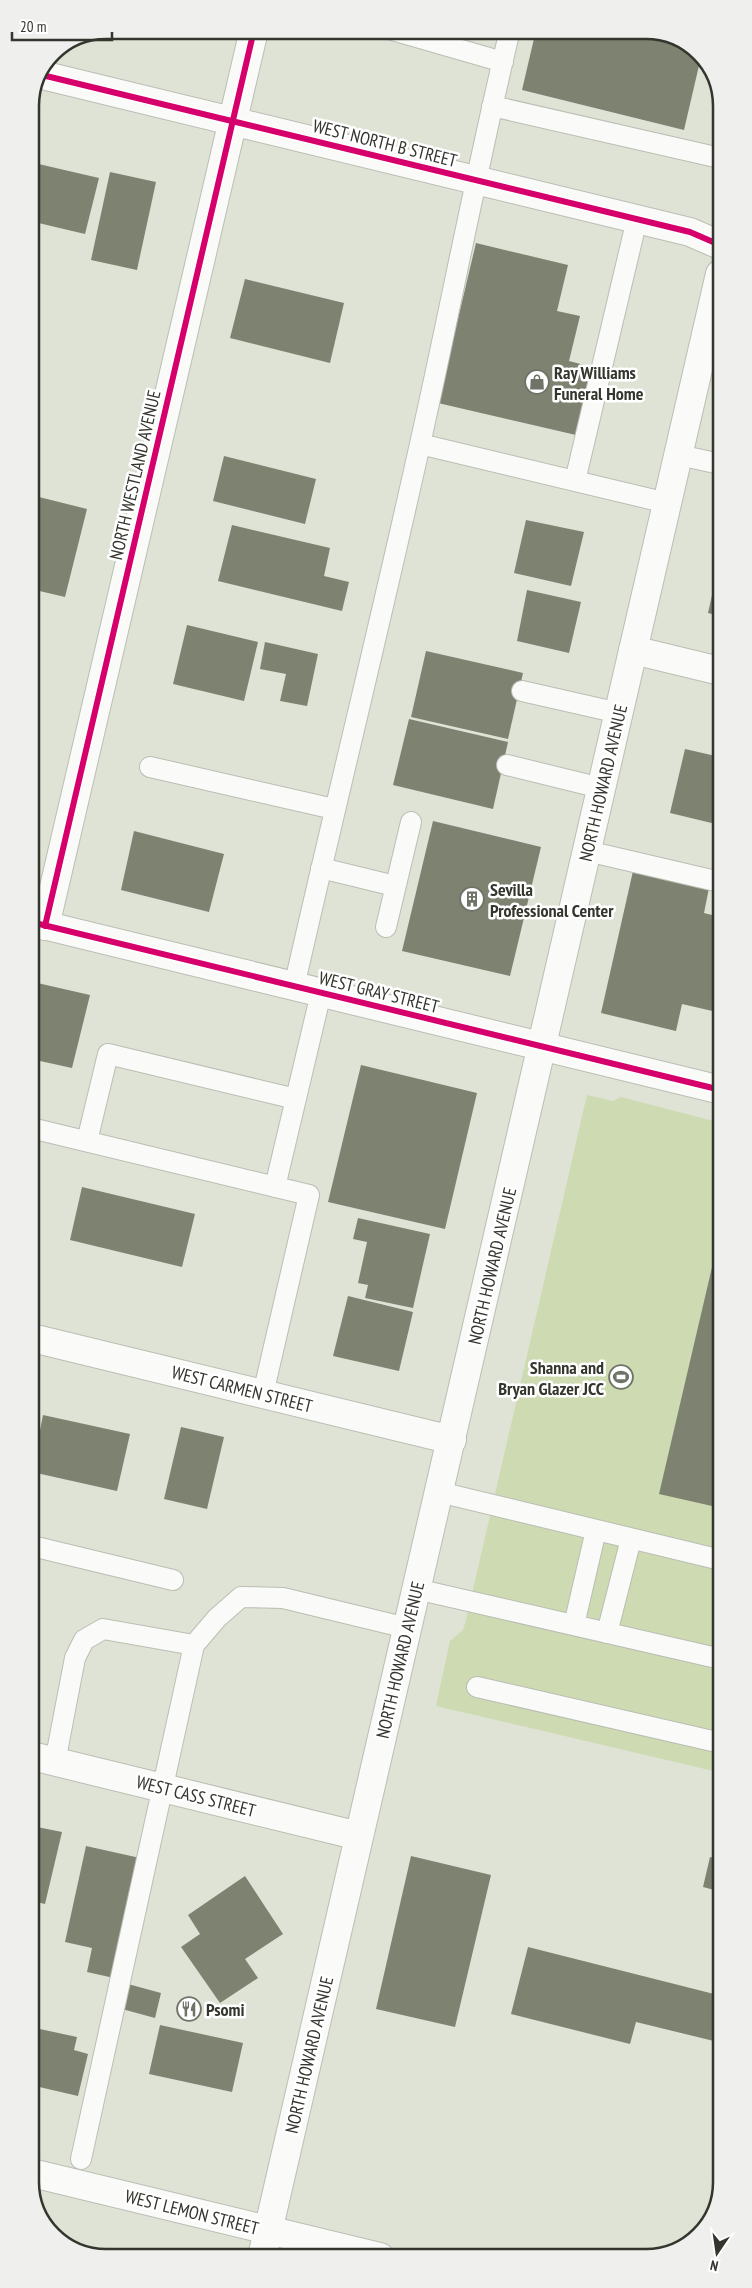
<svg xmlns="http://www.w3.org/2000/svg" width="752" height="2288" font-family="'PT Sans Narrow',sans-serif">
  <style>
    .grass { fill: #cddab2 }
    .building { fill: #7d8271 }
    .lines { fill: none; stroke-linecap: round; stroke-linejoin: round }
    .service-casing { stroke: #babeb3; stroke-width: 22 }
    .minor-casing { stroke: #babeb3; stroke-width: 30 }
    .tertiary-casing { stroke: #babeb3; stroke-width: 30 }
    .secondary-casing { stroke: #babeb3; stroke-width: 30 }
    .service { stroke: #fafbf9; stroke-width: 20 }
    .minor { stroke: #fafbf9; stroke-width: 28 }
    .tertiary { stroke: #fafbf9; stroke-width: 28 }
    .secondary { stroke: #fafbf9; stroke-width: 28 }
    .cycleway-casing { stroke: #fff; stroke-width: 9 }
    .cycleway { stroke: #d6006c; stroke-width: 6 }
    .labels { text-anchor: middle; dominant-baseline: central; stroke-width: 5; stroke-linejoin: round; paint-order: stroke }
    .street-label { font-size: 18px; fill: #33362d; stroke: #fff }
    .poi-label { font-size: 18px; font-weight: bold; fill: #33362d; stroke: #fff; text-anchor: start }
    .rim { fill: none; stroke: #33362d; stroke-width: 2.5 }
  </style>
  <rect width="100%" height="100%" fill="#dfe3d6"/>
  <path class="grass" d="M587 1095 613 1101 621 1097 721 1123 722 1773 436 1706 450 1641 463 1630 466 1620Z"/>
  <path class="building" d="M536 30H651L696 49 701 57 684 130 522 90Z
    M30 162 99 178 85 234 30 221Z
    M110 172 156 182 137 270 91 260Z
    M476 243 568 265 557 311 580 316 569 361 592 367 576 435 438 403Z
    M245 279 344 303 330 363 230 338Z
    M224 456 316 479 305 524 213 501Z
    M31 495 87 509 65 597 31 589Z
    M526 520 584 532 571 586 514 573Z
    M232 525 330 548 324 576 349 582 342 611 218 581Z
    M719 564H720V616L708 613Z
    M527 590 581 602 569 653 517 641Z
    M187 625 258 642 244 701 173 684Z
    M265 642 318 654 307 706 280 701 286 674 260 669Z
    M426 651 523 673 508 739 411 717Z
    M409 719 508 742 493 809 393 785Z
    M685 749 720 757V825L670 813Z
    M433 821 541 847 510 976 402 951Z
    M134 831 224 854 209 912 121 890Z
    M633 871 709 888 704 913 720 917 721 1013 682 1004 676 1031 601 1013Z
    M33 982 90 995 72 1068 31 1059Z
    M361 1065 477 1093 445 1229 328 1202Z
    M82 1187 195 1214 182 1267 70 1240Z
    M358 1218 430 1234 413 1308 365 1298 368 1285 358 1283 367 1242 353 1239Z
    M720 1233H721V1508L659 1494Z
    M348 1296 413 1312 399 1371 333 1356Z
    M43 1415 130 1434 117 1491 32 1472Z
    M181 1427 224 1437 207 1509 164 1499Z
    M32 1826 62 1832 45 1904 32 1901Z
    M86 1846 140 1858 114 1978 87 1972 92 1948 65 1942Z
    M411 1856 491 1875 455 2027 376 2009Z
    M710 1857 722 1860V1892L703 1887Z
    M245 1876 283 1934 245 1959 258 1978 220 2003 181 1947 200 1934 188 1915Z
    M528 1947 722 1996V2043L636 2022 630 2044 511 2014Z
    M128 1984 161 1993 155 2018 122 2009Z
    M160 2025 243 2043 232 2092 149 2074Z
    M35 2028 77 2037 74 2050 88 2054 78 2096 35 2086 32 2094V2039Z
    M112 2252 136 2257V2258H110Z"/>
  <g class="lines">
    <g class="service-casing">
      <path id="service" d="M392 30 503 62
        M492 106 720 158
        M420 444 667 503
        M679 455 720 464
        M575 481 637 219
        M522 691 619 713
        M507 765 601 788
        M150 767 334 809
        M587 851 720 882
        M321 868 395 886
        M386 927 411 822
        M294 987C335 806 380 625 420 444 451 306 477 167 510 30
        M31 1128 309 1195 263 1394
        M87 1141 108 1054 296 1099
        M275 1187 321 993
        M439 1492 721 1560
        M32 1546 173 1580
        M416 1589 721 1659
        M574 1625 596 1530
        M607 1633 631 1539
        M477 1687 721 1743
        M55 1762 75 1658 84 1640 103 1629 194 1645
        M81 2159 194 1645 217 1618 241 1597 283 1598 407 1628"/>
    </g>
    <g class="minor-casing">
      <path id="minor" d="M42 75 690 232 720 245
        M633 650 720 671
        M31 922 721 1090
        M45 926 254 30
        M32 1338 452 1440
        M32 2173 380 2257"/>
    </g>
    <g class="tertiary-casing">
      <path id="tertiary" d="M32 1756 359 1836"/>
    </g>
    <g class="secondary-casing">
      <path id="secondary" d="M262 2257 720 274"/>
    </g>
    <use href="#service" class="service"/>
    <use href="#minor" class="minor"/>
    <use href="#tertiary" class="tertiary"/>
    <use href="#secondary" class="secondary"/>
    <g class="cycleway-casing">
      <path id="cycleway" d="M42 75 690 232 720 245
        M31 922 721 1090
        M45 926 254 30"/>
    </g>
    <use href="#cycleway" class="cycleway"/>
  </g>
  <defs>
    <g id="shop-ring" transform="scale(1.25)"><circle r="9.5" fill="#fff" stroke="#6f7368" stroke-width="1.5"/><path d="M-5-2.5h2.3a2.7 3.5 0 0 1 5.4 0H5L5.5 6h-11ZM-1.5-2.5h3a1.5 2.3 0 0 0-3 0Z" fill="#6f7368"/></g>
    <g id="building-ring" transform="scale(1.25)"><circle r="9.5" fill="#fff" stroke="#6f7368" stroke-width="1.5"/><path d="M-4-6H4V6H1V3H-1V6H-4ZM-2.5-4.3h1.7v1.8h-1.7ZM.8-4.3h1.7v1.8H.8ZM-2.5-1h1.7V.8h-1.7ZM.8-1h1.7V.8H.8Z" fill="#6f7368"/></g>
    <g id="stadium-ring" transform="scale(1.25)"><circle r="9.5" fill="#fff" stroke="#6f7368" stroke-width="1.5"/><path d="M0-5a6.5 5 0 1 0 0 10a6.5 5 0 1 0 0-10ZM-3.5-1.8h7v3.6h-7Z" fill="#6f7368"/></g>
    <g id="restaurant-ring" transform="scale(1.25)"><circle r="9.5" fill="#fff" stroke="#6f7368" stroke-width="1.5"/><path d="M-5-6h1v4h1v-4h1v4h1v-4h1v5L-1.5 .5V6h-2V.5L-5-1ZM5-6V6H3V1.5H1.5Q1.5-4 5-6Z" fill="#6f7368"/></g>
  </defs>
  <g fill-rule="evenodd">
    <use href="#shop-ring" x="537" y="382"/>
    <use href="#building-ring" x="472" y="899"/>
    <use href="#stadium-ring" x="621" y="1377"/>
    <use href="#restaurant-ring" x="189" y="2009"/>
  </g>
  <g class="labels">
    <g class="street-label">
      <text transform="translate(385 143) rotate(14)">WEST NORTH B STREET</text>
      <text transform="translate(135 475) rotate(-77)">NORTH WESTLAND AVENUE</text>
      <text transform="translate(603 783) rotate(-77)">NORTH HOWARD AVENUE</text>
      <text transform="translate(379 992) rotate(14)">WEST GRAY STREET</text>
      <text transform="translate(492 1266) rotate(-77)">NORTH HOWARD AVENUE</text>
      <text transform="translate(242 1389) rotate(14)">WEST CARMEN STREET</text>
      <text transform="translate(400 1660) rotate(-77)">NORTH HOWARD AVENUE</text>
      <text transform="translate(196 1796) rotate(14)">WEST CASS STREET</text>
      <text transform="translate(309 2055) rotate(-77)">NORTH HOWARD AVENUE</text>
      <text transform="translate(192 2212) rotate(14)">WEST LEMON STREET</text>
    </g>
    <g class="poi-label">
      <text x="554" y="372">Ray Williams<tspan x="554" dy="21">Funeral Home</tspan></text>
      <text x="490" y="889">Sevilla<tspan x="490" dy="21">Professional Center</tspan></text>
      <text x="604" y="1367" text-anchor="end">Shanna and<tspan x="604" dy="21">Bryan Glazer JCC</tspan></text>
      <text x="206" y="2009">Psomi</text>
    </g>
  </g>
  <path d="M0 0H752V2288H0ZM106 39H646A67 67 0 0 1 713 106V2182A67 67 0 0 1 646 2249H106A67 67 0 0 1 39 2182V106A67 67 0 0 1 106 39Z" fill="#efefee" fill-rule="evenodd"/>
  <path class="rim" d="M106 39H646A67 67 0 0 1 713 106V2182A67 67 0 0 1 646 2249H106A67 67 0 0 1 39 2182V106A67 67 0 0 1 106 39Z"/>
  <g transform="translate(717 2253) rotate(193)" stroke="#ffffff" stroke-width="4" paint-order="stroke">
  <path d="M0-4L9 19L0 12L-9 19Z" fill="#33362d"/>
  <text y="-8" font-size="14" font-weight="bold" text-anchor="middle" fill="#33362d">N</text>
  </g>
  <path d="M12 32v8h100v-8" fill="none" stroke="#33362d" stroke-width="2.5"/>
  <text x="20" y="32" font-size="15" fill="#33362d" stroke="#ffffff" stroke-width="4" paint-order="stroke">20 m</text>
</svg>
